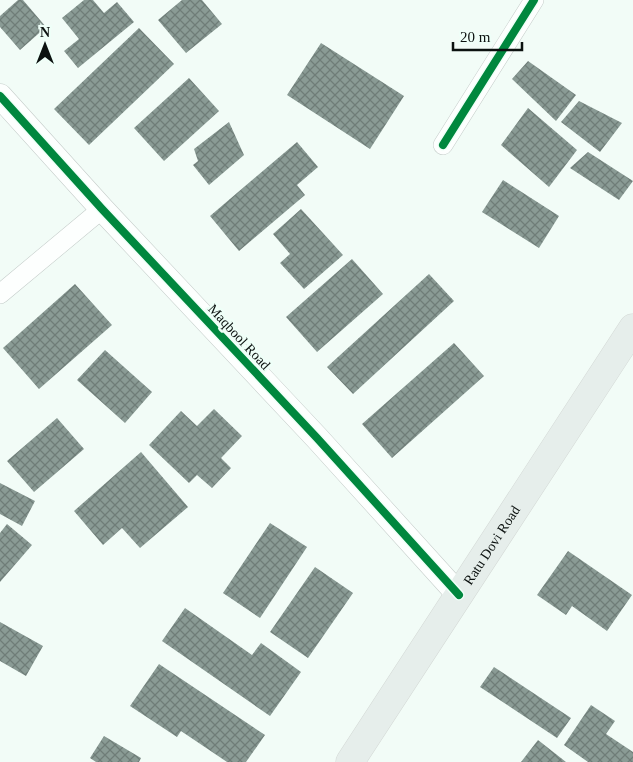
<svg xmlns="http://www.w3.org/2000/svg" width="633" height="762" font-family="'Times New Roman',serif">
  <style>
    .building { fill: url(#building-cross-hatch) }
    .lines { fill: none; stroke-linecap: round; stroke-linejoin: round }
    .minor-casing { stroke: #c4ccc9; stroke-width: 20 }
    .tertiary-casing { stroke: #c4ccc9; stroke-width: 25 }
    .primary-casing { stroke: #d3d8d5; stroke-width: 29 }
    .minor { stroke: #fdfffe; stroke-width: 19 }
    .tertiary { stroke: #fdfffe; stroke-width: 24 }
    .primary { stroke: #e6eeeb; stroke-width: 28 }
    .cycleway-casing { stroke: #effff8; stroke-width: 11 }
    .cycleway { stroke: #00873e; stroke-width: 8 }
    .labels { text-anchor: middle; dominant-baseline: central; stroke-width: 5; stroke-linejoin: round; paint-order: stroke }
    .street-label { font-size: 14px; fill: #0c1210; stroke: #effff8 }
  </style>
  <defs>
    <pattern id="building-cross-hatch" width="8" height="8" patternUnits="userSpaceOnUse" patternTransform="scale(1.25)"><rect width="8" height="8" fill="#8a9b95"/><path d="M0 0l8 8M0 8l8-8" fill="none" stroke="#6f7d78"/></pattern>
  </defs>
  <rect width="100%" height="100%" fill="#f2fcf7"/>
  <path class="building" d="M18 0H23L46 27 20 50 0 27V16Z
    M84 0H93L104 13 117 2 134 22 78 68 64 51 79 39 62 18Z
    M182 0H202L222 24 186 53 158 20Z
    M139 28 174 64 89 145 54 109Z
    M321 43 404 96 370 149 287 95Z
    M528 61 576 95 556 121 512 79Z
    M189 78 219 111 164 161 134 128Z
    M579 101 622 123 600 152 561 122Z
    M528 108 577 150 549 187 501 145Z
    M229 122 244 155 209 185 193 165 198 161 194 149Z
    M297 142 318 167 297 185 305 195 239 251 210 216Z
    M588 152 633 181 619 200 570 168Z
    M503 180 559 216 539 248 482 212Z
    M301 209 343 255 304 289 280 263 290 254 273 234Z
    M352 259 383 294 317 352 286 317Z
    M429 274 454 301 353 394 327 367Z
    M75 284 112 325 39 389 3 348Z
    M454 343 484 376 392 458 362 424Z
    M105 350 152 392 125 423 77 380Z
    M214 409 242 436 221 458 231 468 212 488 197 475 189 483 149 445 181 411 197 426Z
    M57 418 84 449 34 492 7 461Z
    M141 452 188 507 140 548 122 528 103 545 74 511Z
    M0 483 35 501 22 526 0 514Z
    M270 523 307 547 260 618 223 593Z
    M7 524 32 545 0 582V533Z
    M568 551 632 595 607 631 572 606 566 615 537 595Z
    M315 567 353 593 308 658 270 632Z
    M185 608 252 655 261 643 301 672 270 716 162 641Z
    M0 622 43 646 26 676 0 661Z
    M159 664 265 735 246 762H227L181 731 177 737 130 706Z
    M494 667 571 718 557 738 480 687Z
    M591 705 615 721 606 734 633 752V762H588L564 745Z
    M104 736 141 758 139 762H96L90 758Z
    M538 740 566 762H521Z"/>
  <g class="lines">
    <g class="minor-casing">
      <path id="minor" d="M443 145 534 0
        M0 294 102 209"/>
    </g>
    <g class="tertiary-casing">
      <path id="tertiary" d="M0 96 102 209 317 438 459 595"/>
    </g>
    <g class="primary-casing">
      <g id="primary">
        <path id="s1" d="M350 762 633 328"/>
      </g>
    </g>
    <use href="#minor" class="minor"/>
    <use href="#tertiary" class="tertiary"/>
    <use href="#primary" class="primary"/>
    <g class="cycleway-casing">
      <path id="cycleway" d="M0 96 102 209 317 438 459 595
        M443 145 534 0"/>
    </g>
    <use href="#cycleway" class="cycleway"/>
  </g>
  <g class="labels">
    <g class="street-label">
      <text transform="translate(239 337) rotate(47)">Maqbool Road</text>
      <text stroke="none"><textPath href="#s1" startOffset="259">Ratu Dovi Road</textPath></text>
    </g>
  </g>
  <g transform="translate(45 45)" stroke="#effff8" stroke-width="4" paint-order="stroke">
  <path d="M0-4L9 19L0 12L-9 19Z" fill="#0c1210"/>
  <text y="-8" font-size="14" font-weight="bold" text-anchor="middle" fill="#0c1210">N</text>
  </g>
  <path d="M453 42v8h69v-8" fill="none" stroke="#0c1210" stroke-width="2.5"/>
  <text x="460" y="42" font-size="15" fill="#0c1210" stroke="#effff8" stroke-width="4" paint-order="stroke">20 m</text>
</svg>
